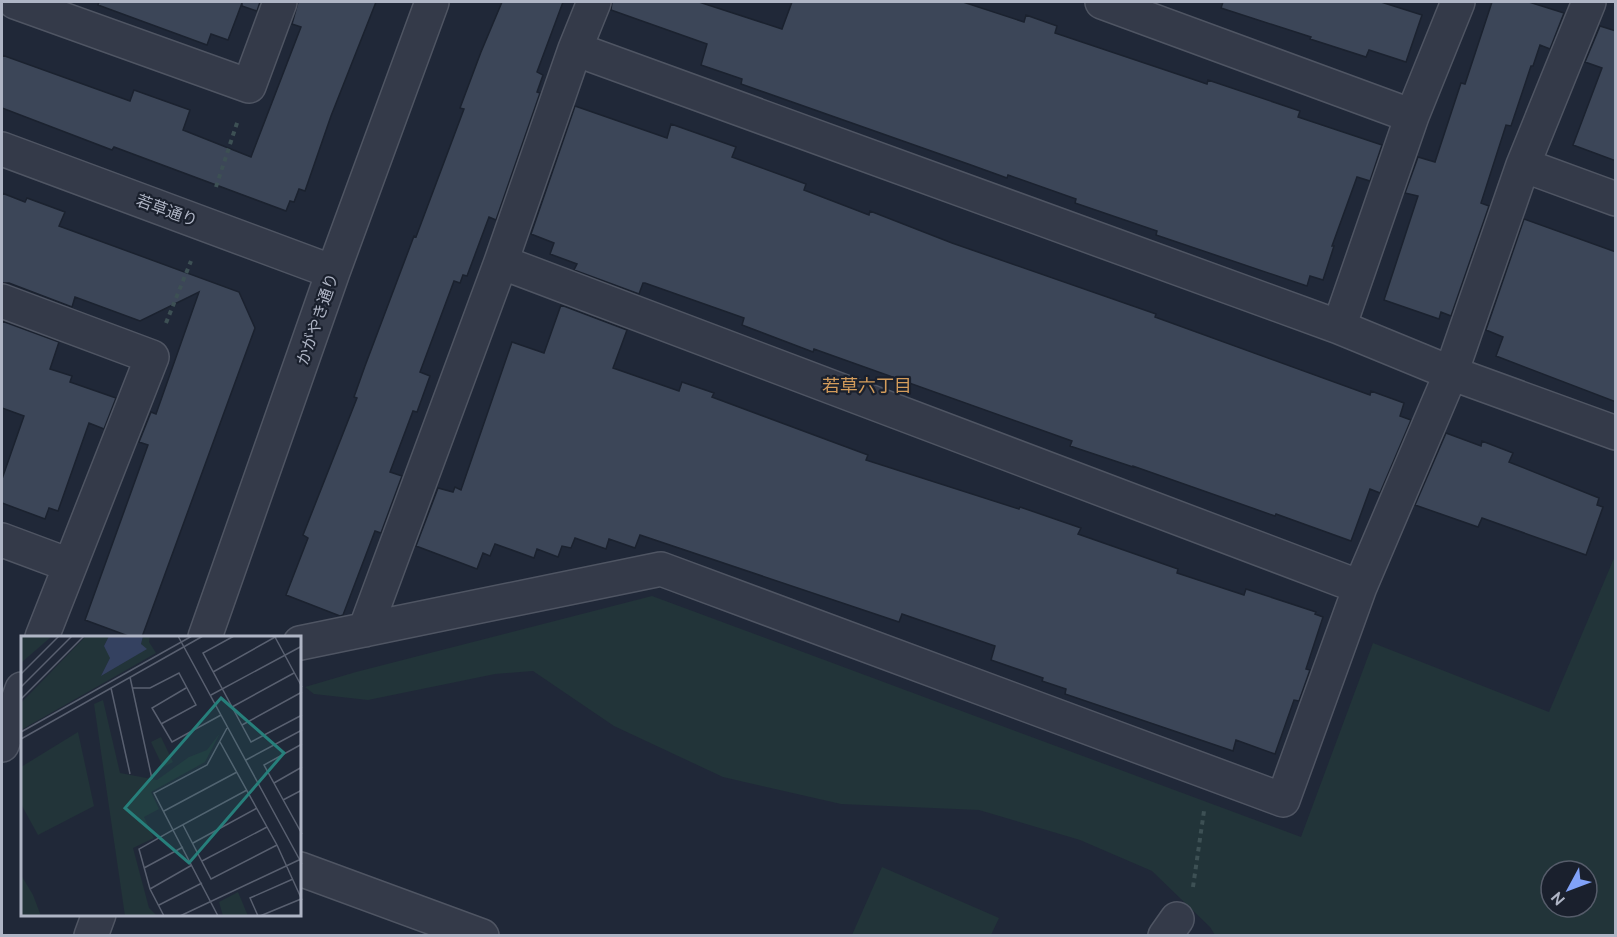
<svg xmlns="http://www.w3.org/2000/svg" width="1617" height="937" font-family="Ubuntu,'Noto Sans JP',sans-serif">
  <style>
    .green { fill: #223439; fill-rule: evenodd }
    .building { fill: #3c4658; stroke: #1b222f; stroke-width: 1.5 }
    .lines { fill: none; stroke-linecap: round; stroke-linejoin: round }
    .minor-casing { stroke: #4f5563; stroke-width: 36 }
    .tertiary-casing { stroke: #4f5563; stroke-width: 36 }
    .path { stroke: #3d5054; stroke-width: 4; stroke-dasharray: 4.5 4.5; stroke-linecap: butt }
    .minor { stroke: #343a49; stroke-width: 33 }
    .tertiary { stroke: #343a49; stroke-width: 33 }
    .labels { text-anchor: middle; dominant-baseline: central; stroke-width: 4.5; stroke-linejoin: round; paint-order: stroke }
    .street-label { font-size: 16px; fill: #afb5c5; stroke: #1a202d }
    .neighbourhood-label { font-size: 18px; fill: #d49c5b; stroke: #1a202d }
    .inset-road { fill: none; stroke: #596070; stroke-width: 1.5 }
    .view { fill: #277f7b; fill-opacity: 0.15; stroke: #277f7b; stroke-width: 3 }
    .inset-edge { fill: none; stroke: #afb5c5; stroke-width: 3 }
  </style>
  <rect width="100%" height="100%" fill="#202838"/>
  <path class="green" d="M1615 556V935H1215L1210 927 1152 871 1080 840 979 810 841 804 723 777 614 726 533 671 495 674 368 700 314 694 305 687 356 672 652 596 1301 837 1373 643 1549 712ZM1551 871H1587V907H1551Z
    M882 867 999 918 991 935H852Z"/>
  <path class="building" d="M99 2H260L257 11 242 6V3L228 40 211 34 207 45 98 5Z
    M298 2H376L331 116 305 191 299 189 294 202 290 201 286 211 114 147 112 150 2 108V55L130 101 134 90 190 110 183 130 251 157 301 27 292 24Z
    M502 2H563L537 72 543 75 537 92 540 93 496 220 489 217 467 276 463 275 460 283 454 281 420 372 430 376 417 412 413 411 390 472 402 476 381 533 375 531 343 615 340 616 286 595 308 538 303 535 357 398 354 397 365 366 414 236 416 237 464 109 460 108 481 52Z
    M612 2H699L782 29 792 2H963L1024 22 1026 15 1057 26 1055 33 1207 84 1208 80 1300 111 1298 117 1382 145 1370 181 1357 177 1332 246H1334L1323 280 1310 276 1307 286 1156 235 1157 231 1075 203 1076 199 1008 175 1007 178 971 165 741 84 742 79 701 65 707 44 611 10Z
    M1223 2H1381L1422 15 1406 62 1369 50 1366 57 1310 39 1311 37 1221 8Z
    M1492 2H1529L1564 13 1550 49 1540 45 1533 66H1531L1511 126 1506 125 1481 203 1489 206 1451 316 1441 312 1439 319 1384 300 1418 196 1405 193 1418 157 1435 162 1461 83 1465 84Z
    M1600 26 1616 31V161L1573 145 1602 68 1585 62Z
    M575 106 667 138 671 124 736 147 732 157 806 184 804 190 869 215 870 211 952 243 1156 314 1155 317 1370 395 1371 391 1404 403 1400 416 1411 420 1380 493 1370 489 1351 541 1276 514 1275 516 1133 466V467L1070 446 1072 441 814 349 813 352 742 325 744 318 645 283H643L639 294 574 270 577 264 550 254 554 243 531 234Z
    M2 193 25 202 27 198 65 212 59 226 239 292 255 328 142 637H131L85 620 148 445 139 442 151 412 156 414 199 292 140 321 75 297 72 307 9 283H2Z
    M1524 219 1616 252V402L1496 356 1503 337 1486 330Z
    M561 305 627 330 613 368 679 391 682 382 714 393 712 397 868 455 866 460 1019 509 1020 507 1081 528 1078 534 1178 569 1177 573 1244 595 1246 589 1316 612 1315 614 1323 617 1306 669 1310 670 1299 701 1294 700 1275 754 1236 740 1233 751 1065 694 1066 689 1042 681 1043 678 991 660 995 646 902 614 899 622 640 535 635 548 609 539 606 549 575 538 571 548 562 546 558 557 537 549 534 558 495 544 490 556 483 553 477 569 416 546 438 488 453 492 455 487 461 490 512 342 544 353Z
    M2 321 59 342 50 369 72 376 70 382 116 398 104 429 89 423 58 511 49 508 45 519 2 503V479L24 416 2 408Z
    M1446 433 1481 446 1482 441 1513 453 1509 462 1599 498 1597 505 1603 507 1586 555 1482 518 1478 527 1415 505Z"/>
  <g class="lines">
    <g class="minor-casing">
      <path id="minor" d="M15 2 249 86 280 2
        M1102 2 1412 116
        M575 49 1339 327 1451 373 1523 165 1589 2
        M1523 165 1616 199
        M501 262 1360 587
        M2 301 152 357 42 637
        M1339 327 1412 116 1458 2
        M2 540 69 565
        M365 630 501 262 575 49 594 2
        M300 643 661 569 1283 800 1360 587 1451 373 1616 433
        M2 745 22 689
        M300 869 482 936
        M1165 936 1177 919"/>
    </g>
    <g class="tertiary-casing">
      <path id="tertiary" d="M2 149 333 272
        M205 637 333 272 432 2
        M91 936 99 914"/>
    </g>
    <path class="path" d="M216 187 238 120
      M166 323 191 261
      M1193 887 1204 811"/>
    <use href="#minor" class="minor"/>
    <use href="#tertiary" class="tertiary"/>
  </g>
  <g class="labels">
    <g class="street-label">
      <text transform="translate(167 210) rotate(20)">若草通り</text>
      <text transform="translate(317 319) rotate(-71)">かがやき通り</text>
    </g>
    <g class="neighbourhood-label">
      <text x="867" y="385">若草六丁目</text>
    </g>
  </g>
  <g transform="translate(21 636)">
    <rect width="280" height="280" fill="#202838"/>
    <path d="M0 0H31L0 27ZM65 0H88L83 10 90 20 80 40 125 13 120 8 122 0H129L128 6 135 17 0 94V67ZM82 64 99 137 136 144 168 121 186 114 199 97 184 126 130 156 138 173 123 181 133 202 112 212 128 272 136 280H104L73 68ZM57 96 73 170 17 199 0 168V131ZM140 101 152 126 142 131 130 106ZM0 239 12 259 20 280H0ZM217 256 227 280H202L198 266Z" fill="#223439"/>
    <path d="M88 0H122L120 8 126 13 80 40 89 22 83 10Z" fill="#344160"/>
    <path class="inset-road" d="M157 0 281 228M213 0 182 17 230 106 281 79M254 1 281 51M192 36 256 0M0 38 38 0M109 41 131 143M0 51 51 0M90 52 109 138M111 52H129L158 37 175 69 140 88M165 52 131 72 151 106 200 79M190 59 281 10M0 63 63 0M211 71 273 37M221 89 281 56M0 96 171 0M0 103 182 0M199 106 256 209 281 264M281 108 243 129 281 198M225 124 281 94M253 147 281 131M262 164 281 154M143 175 216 136M162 189 190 243 256 209M172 207 236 172M181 225 246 191M123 232 162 211M129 253 171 229M138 269 181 247M143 280 129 253 118 213 152 194 133 157 186 129 206 92M159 280 280 223M197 280 152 194 226 154M237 280 229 262 272 243M239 280 280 263"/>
    <path class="view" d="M200 62 263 117 168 227 104 172Z"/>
    <rect width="280" height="280" class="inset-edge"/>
  </g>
  <rect width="1617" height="937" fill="none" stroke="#afb5c5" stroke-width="6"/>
  <g transform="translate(1569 889) rotate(229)"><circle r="28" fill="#1a202d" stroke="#565c6a" stroke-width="1.5"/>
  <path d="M0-4.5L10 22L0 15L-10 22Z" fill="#81a2f8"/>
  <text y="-9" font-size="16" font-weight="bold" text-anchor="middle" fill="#afb5c5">N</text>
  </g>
</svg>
